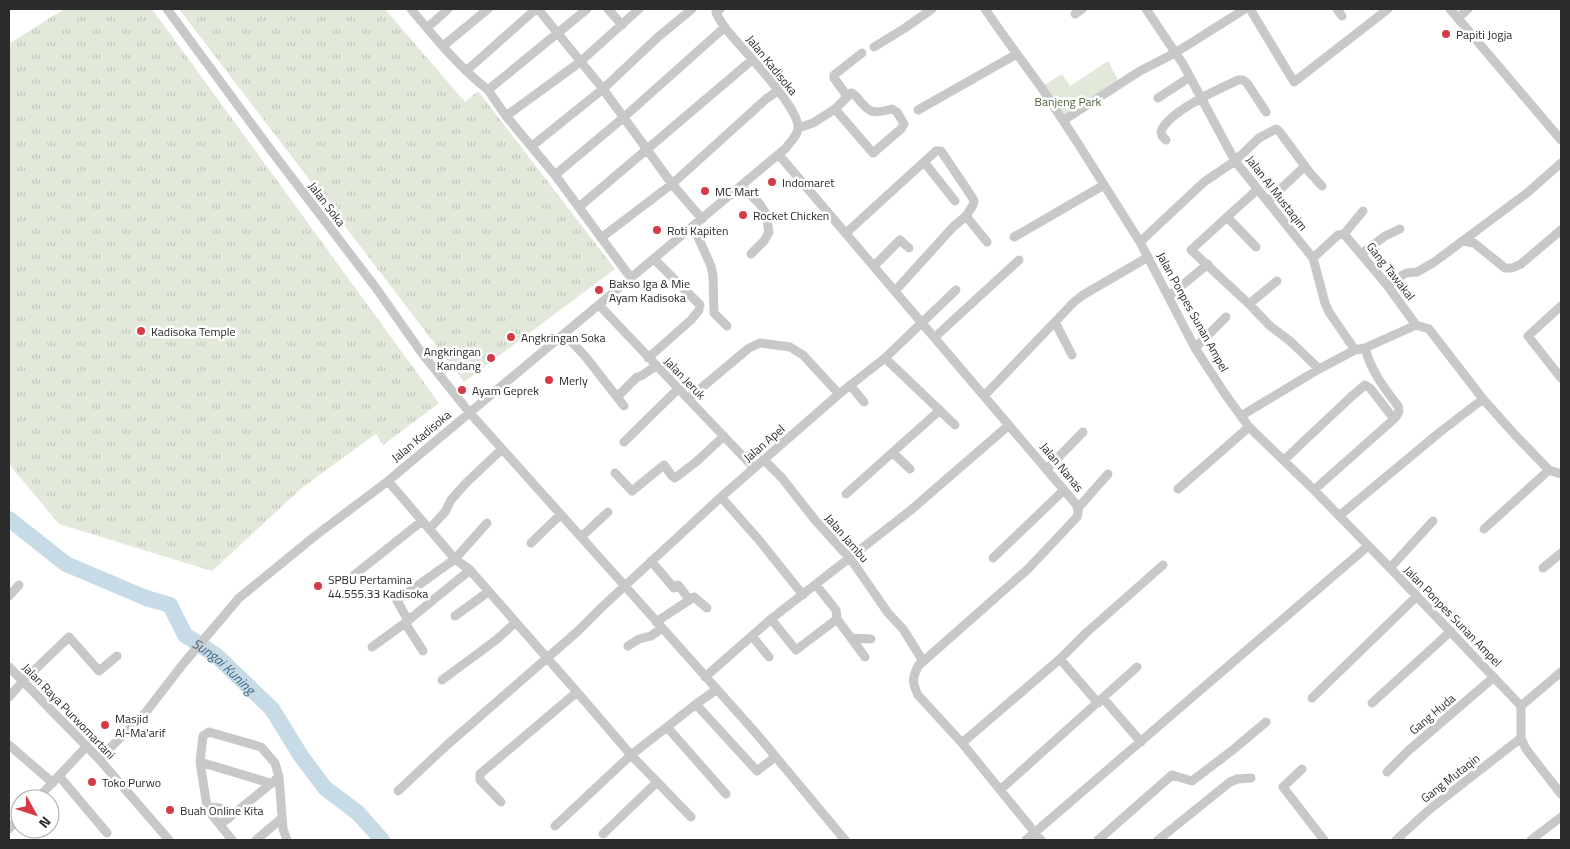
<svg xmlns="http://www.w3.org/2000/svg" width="1570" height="849" font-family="'Titillium Web',sans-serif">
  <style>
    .grass { fill: url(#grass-tufts) }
    .park { fill: #e2e8da }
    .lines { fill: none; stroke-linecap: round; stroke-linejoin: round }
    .river { stroke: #c7dbe7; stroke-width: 16 }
    .minor { stroke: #c8c8c8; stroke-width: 9 }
    .poi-dot { fill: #d53b47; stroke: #fff; stroke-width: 2 }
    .labels { text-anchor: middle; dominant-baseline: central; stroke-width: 5; stroke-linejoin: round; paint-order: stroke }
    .poi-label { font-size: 12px; fill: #2b2b2b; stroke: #fff; text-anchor: start }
    .street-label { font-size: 12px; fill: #2b2b2b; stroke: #fff }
    .park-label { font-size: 12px; fill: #4f633d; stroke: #fff }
    .water-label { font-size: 14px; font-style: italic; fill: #416b86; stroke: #fff }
  </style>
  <defs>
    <pattern id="grass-tufts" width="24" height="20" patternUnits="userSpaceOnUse" patternTransform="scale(1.25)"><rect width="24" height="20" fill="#e2e8da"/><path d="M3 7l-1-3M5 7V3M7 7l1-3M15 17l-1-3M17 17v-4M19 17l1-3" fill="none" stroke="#c2c7bb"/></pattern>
  </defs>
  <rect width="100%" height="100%" fill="#fff"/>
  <path class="grass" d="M64 9H152L439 403 383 445 376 434 303 487 212 571 59 524 9 464V44Z
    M179 9H385L465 102 478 91 615 269 464 382Z"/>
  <path class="park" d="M1108 61 1120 84 1064 120 1041 87 1062 74 1070 86Z"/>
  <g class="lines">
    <path class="river" id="s1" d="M9 519 66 564 146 598 170 605 185 635 217 656 272 709 301 756 325 788 358 813 382 840"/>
    <path class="minor" d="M167 9 270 149 376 288 421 352 469 412 616 576 755 732 845 840
      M411 9C435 38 459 67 488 90L587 9
      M538 9 603 89 672 184 702 219
      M608 9 622 25
      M985 9 1001 32 1041 87 1079 145 1140 242 1195 348 1225 394 1249 427 1314 490 1390 568 1521 706
      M1146 9 1183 64 1235 161 1313 258 1325 303 1329 312 1355 350
      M1250 9 1294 82 1388 9
      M1337 9 1342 16
      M1450 9 1561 140
      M1075 14 1082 9
      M1458 18 1468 9
      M427 28 448 9
      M443 46 488 9
      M874 47 905 28 932 9
      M466 71 536 9
      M488 90 506 116 555 175 631 278
      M847 96 834 78V75L862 53
      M1158 98 1190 77
      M918 110 1017 54
      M506 116 580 62 639 9
      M1064 120 1140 71 1175 53 1245 9
      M798 128 813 123 835 109 851 93C856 95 857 97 860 101 871 115 876 113 892 109L897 112 904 124 901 129 873 153 835 109
      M1166 140 1162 136 1161 132C1167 112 1219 89 1238 80H1243L1247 83 1266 112
      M532 146 603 89 658 37 692 9
      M779 155 1075 503C1078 508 1079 511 1077 517L1028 569 918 666C912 679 912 682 918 695L962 743 1041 840
      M924 162 955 201
      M555 175 623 118 725 27
      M741 186 759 203 766 214 769 232 764 241 751 254
      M1268 201 1305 166
      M579 207 752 60
      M966 216 987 242
      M1227 217 1191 250 1249 304 1269 325 1290 341 1319 369
      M693 226 711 266 713 276 714 313 727 326
      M846 233 936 151H941L972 197 974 201 973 205 966 216 953 227 895 291
      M1344 234 1387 285 1416 325
      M1344 234 1363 211
      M1014 237 1104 185
      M601 238 672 184 766 99 779 90
      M1463 241 1474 243 1505 268H1512L1521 264 1561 230
      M1140 242 1204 182 1235 161 1259 138 1276 129 1279 131 1310 173 1322 186
      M1256 247 1227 217 1258 189
      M1361 254 1385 236 1400 229
      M1313 258 1338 235 1344 234
      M654 259 700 305
      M874 266 900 240 909 248
      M1387 285 1406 273 1417 272 1433 263 1527 193 1561 163
      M1169 296 1208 264
      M1249 304 1277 281
      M599 305 754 468
      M1561 306 1528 336 1561 378
      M1055 322 1072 355
      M564 334 585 356 624 406
      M935 337 1019 260
      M1195 348 1226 317
      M1365 348C1371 371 1384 388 1398 406 1400 412 1398 415 1394 419
      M648 358 691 320 699 310
      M885 358 955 425
      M850 385 864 402
      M984 396 1074 302 1083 295 1148 257
      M617 397 637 377 641 376 656 366
      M688 399 749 348 760 343 790 347 803 355 839 394
      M1241 416 1319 369 1355 350 1365 348 1416 325 1429 329 1483 399 1516 436 1549 470 1561 474
      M624 442 678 389
      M893 453 910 469
      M764 460 782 478 815 520 842 550 850 558 888 613 903 629 923 661
      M1284 460 1352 396 1365 385 1370 388 1394 419 1314 490
      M1047 469 1083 432
      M615 473 632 491 664 465 672 476 675 478 696 462 724 436
      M388 481 455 559 470 570 577 692 631 755 691 817
      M1178 489 1249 427
      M846 494 940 410
      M721 497 759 540 803 595
      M1078 508 1108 474
      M1339 516 1440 432 1483 399
      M430 528 445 512 451 500 466 483 501 450
      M1484 529 1549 470
      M581 537 608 512
      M531 543 560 515
      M993 558 1064 490
      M651 561 674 588 678 585 689 599
      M1390 568 1433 521
      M1543 568 1561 553
      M353 576 422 521
      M816 585 836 610 837 619 865 657
      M9 596 19 585
      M455 616 488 592
      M771 619 796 650 837 619
      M408 620 397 601 399 599 455 559 487 523
      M656 622 694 597 707 608
      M405 623 423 651
      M752 636 769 657
      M852 638 871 639
      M628 646 639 639 651 636 662 628
      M372 647 405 623 470 570
      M1060 659 1098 703
      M9 667 99 759 169 840
      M705 677 771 619 911 510 1009 425
      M442 680 496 640 515 623
      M716 690 696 704 703 712 757 771 775 757
      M9 697 23 681 69 637 99 671 117 656
      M1103 698 1141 742
      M1312 698 1416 597
      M1372 703 1451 631
      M1521 706V738L1526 749 1561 794
      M1521 706 1561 672
      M667 727 696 704
      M962 743 1060 659 1086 633 1163 565
      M9 745 53 783
      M99 759 146 712 183 664 239 598 315 536 388 481 786 148C790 142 797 136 798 129 801 108 740 47 726 29 722 24 719 18 716 13L720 9
      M200 762 270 783
      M1302 769 1283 787 1324 840
      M1387 772 1408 751 1494 677
      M59 776 107 833
      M1000 790 1137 667
      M398 791 447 745 578 631 602 607 721 497 839 394 885 358 956 290
      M37 799 87 746
      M501 802 480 780V774L577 692
      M207 807C218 807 225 806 229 818
      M220 825 279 777
      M555 826 631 755 667 727 726 794
      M9 829 20 817
      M603 834 657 782
      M232 840 209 811 207 807 200 762 203 736 209 732 261 747 275 763 279 777 283 829 287 840
      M256 840 282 818
      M1026 840 1368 546
      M1098 840 1172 775 1192 781 1234 749 1266 722
      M1158 840 1230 782 1237 779 1251 778
      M1396 840 1430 809 1521 738
      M1531 840 1561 817"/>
  </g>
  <g class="poi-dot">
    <circle cx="1446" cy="34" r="5"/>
    <circle cx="772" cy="182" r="5"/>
    <circle cx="705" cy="191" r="5"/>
    <circle cx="743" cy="215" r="5"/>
    <circle cx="657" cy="230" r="5"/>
    <circle cx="599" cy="290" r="5"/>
    <circle cx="141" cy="331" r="5"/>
    <circle cx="511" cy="337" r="5"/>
    <circle cx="491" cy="358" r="5"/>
    <circle cx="549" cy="380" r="5"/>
    <circle cx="462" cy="390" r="5"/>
    <circle cx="318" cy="586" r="5"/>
    <circle cx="105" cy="725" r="5"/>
    <circle cx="92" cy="782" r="5"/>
    <circle cx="170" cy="810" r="5"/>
  </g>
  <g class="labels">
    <g class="poi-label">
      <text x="1456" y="34">Papiti Jogja</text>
      <text x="782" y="182">Indomaret</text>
      <text x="715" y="191">MC Mart</text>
      <text x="753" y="215">Rocket Chicken</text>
      <text x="667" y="230">Roti Kapiten</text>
      <text x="609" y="283">Bakso Iga &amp; Mie<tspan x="609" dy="14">Ayam Kadisoka</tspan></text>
      <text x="151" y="331">Kadisoka Temple</text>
      <text x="521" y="337">Angkringan Soka</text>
      <text x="481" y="351" text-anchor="end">Angkringan<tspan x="481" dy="14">Kandang</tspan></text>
      <text x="559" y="380">Merly</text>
      <text x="472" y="390">Ayam Geprek</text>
      <text x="328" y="579">SPBU Pertamina<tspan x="328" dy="14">44.555.33 Kadisoka</tspan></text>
      <text x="115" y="718">Masjid<tspan x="115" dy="14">Al-Ma'arif</tspan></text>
      <text x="102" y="782">Toko Purwo</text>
      <text x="180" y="810">Buah Online Kita</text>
    </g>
    <g class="street-label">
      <text transform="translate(772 65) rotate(51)">Jalan Kadisoka</text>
      <text transform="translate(1277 193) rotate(52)">Jalan Al Mustaqim</text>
      <text transform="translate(327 204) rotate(53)">Jalan Soka</text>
      <text transform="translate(1391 271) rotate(52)">Gang Tawakal</text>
      <text transform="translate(1193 312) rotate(61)">Jalan Ponpes Sunan Ampel</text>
      <text transform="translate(685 378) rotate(46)">Jalan Jeruk</text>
      <text transform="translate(421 436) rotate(-40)">Jalan Kadisoka</text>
      <text transform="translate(764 443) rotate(-41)">Jalan Apel</text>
      <text transform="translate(1062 467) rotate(50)">Jalan Nanas</text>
      <text transform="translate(847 538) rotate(49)">Jalan Jambu</text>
      <text transform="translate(1453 616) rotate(46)">Jalan Ponpes Sunan Ampel</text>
      <text transform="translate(69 711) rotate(46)">Jalan Raya Purwomartani</text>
      <text transform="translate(1432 714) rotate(-40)">Gang Huda</text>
      <text transform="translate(1450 778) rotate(-38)">Gang Mutaqin</text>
    </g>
    <g class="park-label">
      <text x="1068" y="101">Banjeng Park</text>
    </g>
    <g class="water-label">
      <text stroke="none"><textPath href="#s1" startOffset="268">Sungai Kuning</textPath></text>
    </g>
  </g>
  <rect width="1570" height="849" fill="none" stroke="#2b2b2b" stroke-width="20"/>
  <g transform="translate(35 814) rotate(130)"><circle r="24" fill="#ffffff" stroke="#aaaaaa"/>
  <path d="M0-4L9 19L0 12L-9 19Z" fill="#d53b47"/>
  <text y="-8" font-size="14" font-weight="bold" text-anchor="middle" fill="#2b2b2b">N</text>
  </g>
</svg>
